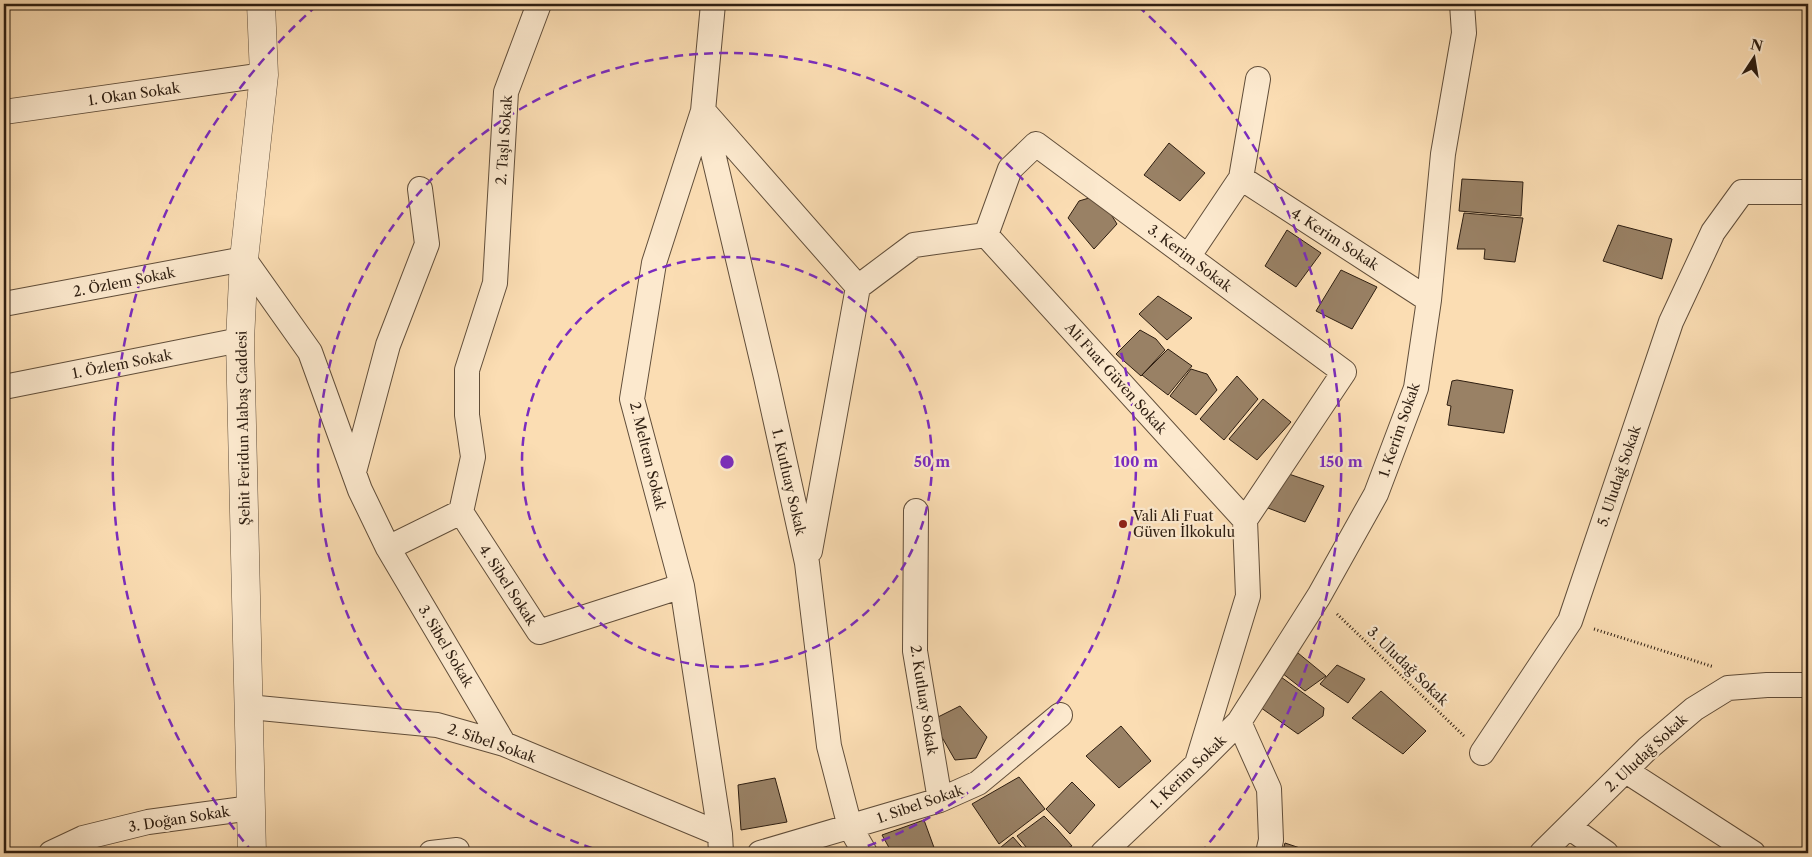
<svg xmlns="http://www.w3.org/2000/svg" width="1812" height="857" font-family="'Libre Caslon Text',serif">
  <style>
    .building { fill: #998165; stroke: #2e1e11 }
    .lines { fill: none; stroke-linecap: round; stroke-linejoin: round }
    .minor-casing { stroke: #614e3a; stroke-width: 26 }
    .tertiary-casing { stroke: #614e3a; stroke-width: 29 }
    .path { stroke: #2e1e11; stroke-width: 3; stroke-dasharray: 1 2.5; stroke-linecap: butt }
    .minor { stroke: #fce9ce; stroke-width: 24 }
    .tertiary { stroke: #fce9ce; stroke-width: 28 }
    .ring { fill: none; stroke: #7b2cbf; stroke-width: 2.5; stroke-dasharray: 9 6 }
    .poi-dot { fill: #8f2418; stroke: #fce9ce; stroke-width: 2 }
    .labels { text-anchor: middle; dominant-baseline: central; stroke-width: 4.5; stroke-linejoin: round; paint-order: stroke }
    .street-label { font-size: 14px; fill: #2e1e11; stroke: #fce9ce }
    .poi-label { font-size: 14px; fill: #2e1e11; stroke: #fce9ce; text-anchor: start }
    .centre { fill: #7b2cbf; stroke: #fce9ce; stroke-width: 2.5 }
    .ring-label { font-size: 15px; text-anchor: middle; font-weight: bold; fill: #7b2cbf; stroke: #fce9ce; stroke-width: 4.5; stroke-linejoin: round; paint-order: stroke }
  </style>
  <rect width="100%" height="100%" fill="#fbddb3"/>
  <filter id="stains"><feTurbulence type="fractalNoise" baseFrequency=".004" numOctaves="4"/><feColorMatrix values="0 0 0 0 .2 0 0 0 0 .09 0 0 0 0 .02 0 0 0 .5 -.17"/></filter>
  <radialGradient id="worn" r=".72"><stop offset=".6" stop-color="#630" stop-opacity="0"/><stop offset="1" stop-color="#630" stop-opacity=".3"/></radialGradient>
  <path class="building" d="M1169 143 1205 173 1180 201 1144 175Z
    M1462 179 1523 182 1521 216 1459 211Z
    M1099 195 1117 224 1094 249 1068 218 1079 201Z
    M1464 213 1523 218 1515 262 1484 259 1485 249H1457Z
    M1618 225 1672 239 1662 279 1603 261Z
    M1287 230 1321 253 1296 287 1265 266Z
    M1341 270 1377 287 1352 329 1316 311Z
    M1158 296 1192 318 1167 340 1139 314Z
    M1140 330 1156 339 1165 350 1141 376 1116 354Z
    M1168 349 1192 366 1168 395 1142 375Z
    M1191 369 1207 374 1217 390 1196 415 1170 396Z
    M1237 376 1258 399 1224 440 1200 419Z
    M1457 380 1513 390 1504 433 1448 425 1451 406 1447 405 1452 381Z
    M1263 399 1291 422 1257 460 1229 439Z
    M1280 471 1324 486 1305 522 1260 505Z
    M1298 653 1326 676 1305 691 1282 673Z
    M1337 665 1365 679 1348 703 1320 684Z
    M1281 677 1324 708 1323 716 1298 734 1257 705Z
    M1381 691 1426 731 1403 754 1352 718Z
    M960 706 987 737 976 758 955 760 932 720Z
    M1121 726 1151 761 1119 788 1086 756Z
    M1019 777 1045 809 999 844 972 804Z
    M775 778 787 822 741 830 738 785Z
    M1072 782 1095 805 1070 834 1046 809Z
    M1044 816 1057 829 1072 846 1058 853H1031L1017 836Z
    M924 820 936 853H892L882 835Z
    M1013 837 1027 853H994Z
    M1285 843 1315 853H1282Z"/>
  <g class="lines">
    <g class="minor-casing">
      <path id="minor" d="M713 4 703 111 654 263 632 399 682 586 720 834 721 853
        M703 111 766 377 807 563 829 746 850 827 865 853
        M4 112 264 75
        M706 114 858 287
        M1241 178 1429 300
        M986 235 1010 169 1036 144 1344 372 1245 520 1248 596 1198 760
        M986 235 1245 520
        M1188 257 1241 178 1258 79
        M4 304 244 259 310 352 360 490 388 548 504 744
        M4 387 240 340
        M354 472 388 345 427 244 420 189
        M916 511 915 651 940 800
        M461 512 473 457 467 415V370L495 283 506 92 539 4
        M461 512 539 632 682 586
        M388 548 461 512
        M810 551 858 287 914 245 986 235
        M249 707 437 725 504 744 720 834
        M1239 722 1269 789 1271 840 1268 853
        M1482 753 1570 621 1671 322 1713 232 1742 192H1808
        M1626 771 1753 853
        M1569 827 1606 853
        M51 853 83 838 148 822 251 808
        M431 853 457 850
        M760 853 940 800 978 783 1060 715
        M1103 853 1197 764 1239 722 1319 596 1376 494 1416 388 1429 300 1443 154 1464 33 1462 4
        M1542 853 1647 749 1694 709 1728 688 1767 685H1808"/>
    </g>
    <g class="tertiary-casing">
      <path id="tertiary" d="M252 853 240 340 244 259 264 75 261 4"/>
    </g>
    <path class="path" d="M1337 614 1464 736
      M1594 629 1714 667"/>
    <use href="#minor" class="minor"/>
    <use href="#tertiary" class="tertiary"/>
  </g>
  <g class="ring">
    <circle cx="727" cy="462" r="205"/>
    <path d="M607 853A409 409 0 1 1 847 853"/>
    <path d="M253 853A614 614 0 0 1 316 6M1138 6A614 614 0 0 1 1201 853"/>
  </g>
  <circle class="poi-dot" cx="1123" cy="524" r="5"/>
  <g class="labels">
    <g class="street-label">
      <text transform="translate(134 94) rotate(-8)">1. Okan Sokak</text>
      <text transform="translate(504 140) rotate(-86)">2. Taşlı Sokak</text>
      <text transform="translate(1335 239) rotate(33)">4. Kerim Sokak</text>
      <text transform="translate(1190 258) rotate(37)">3. Kerim Sokak</text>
      <text transform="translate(124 282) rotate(-11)">2. Özlem Sokak</text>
      <text transform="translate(122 364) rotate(-11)">1. Özlem Sokak</text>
      <text transform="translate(1116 378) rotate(48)">Ali Fuat Güven Sokak</text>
      <text transform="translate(243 428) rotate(-91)">Şehit Feridun Alabaş Caddesi</text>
      <text transform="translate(1399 430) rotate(-71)">1. Kerim Sokak</text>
      <text transform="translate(648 456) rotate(76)">2. Meltem Sokak</text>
      <text transform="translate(1619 476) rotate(-71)">5. Uludağ Sokak</text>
      <text transform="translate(789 482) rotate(77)">1. Kutluay Sokak</text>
      <text transform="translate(508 585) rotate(57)">4. Sibel Sokak</text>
      <text transform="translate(446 646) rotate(59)">3. Sibel Sokak</text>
      <text transform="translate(1408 666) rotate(44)">3. Uludağ Sokak</text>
      <text transform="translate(924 700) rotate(81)">2. Kutluay Sokak</text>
      <text transform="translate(492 743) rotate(19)">2. Sibel Sokak</text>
      <text transform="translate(1646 753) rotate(-43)">2. Uludağ Sokak</text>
      <text transform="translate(1188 772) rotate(-44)">1. Kerim Sokak</text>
      <text transform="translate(920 804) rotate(-19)">1. Sibel Sokak</text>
      <text transform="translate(179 819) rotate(-9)">3. Doğan Sokak</text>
    </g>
    <g class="poi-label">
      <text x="1133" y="516">Vali Ali Fuat<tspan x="1133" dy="16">Güven İlkokulu</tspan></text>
    </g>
  </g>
  <circle cx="727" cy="462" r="8" class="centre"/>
  <g class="ring-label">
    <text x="932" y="467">50 m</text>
    <text x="1136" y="467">100 m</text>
    <text x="1341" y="467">150 m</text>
  </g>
  <rect width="1812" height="857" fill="none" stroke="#fbddb3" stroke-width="20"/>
  <rect x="5" y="5" width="1802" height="847" fill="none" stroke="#2e1e11" stroke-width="2.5"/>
  <rect x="10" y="10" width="1792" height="837" fill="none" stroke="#2e1e11"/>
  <g transform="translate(1754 58) rotate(12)" stroke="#fce9ce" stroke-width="4" paint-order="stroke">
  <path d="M0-4L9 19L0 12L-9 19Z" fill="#2e1e11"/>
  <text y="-8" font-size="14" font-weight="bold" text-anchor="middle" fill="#2e1e11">N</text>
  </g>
  <rect width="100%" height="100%" filter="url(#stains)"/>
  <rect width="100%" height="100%" fill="url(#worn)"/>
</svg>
